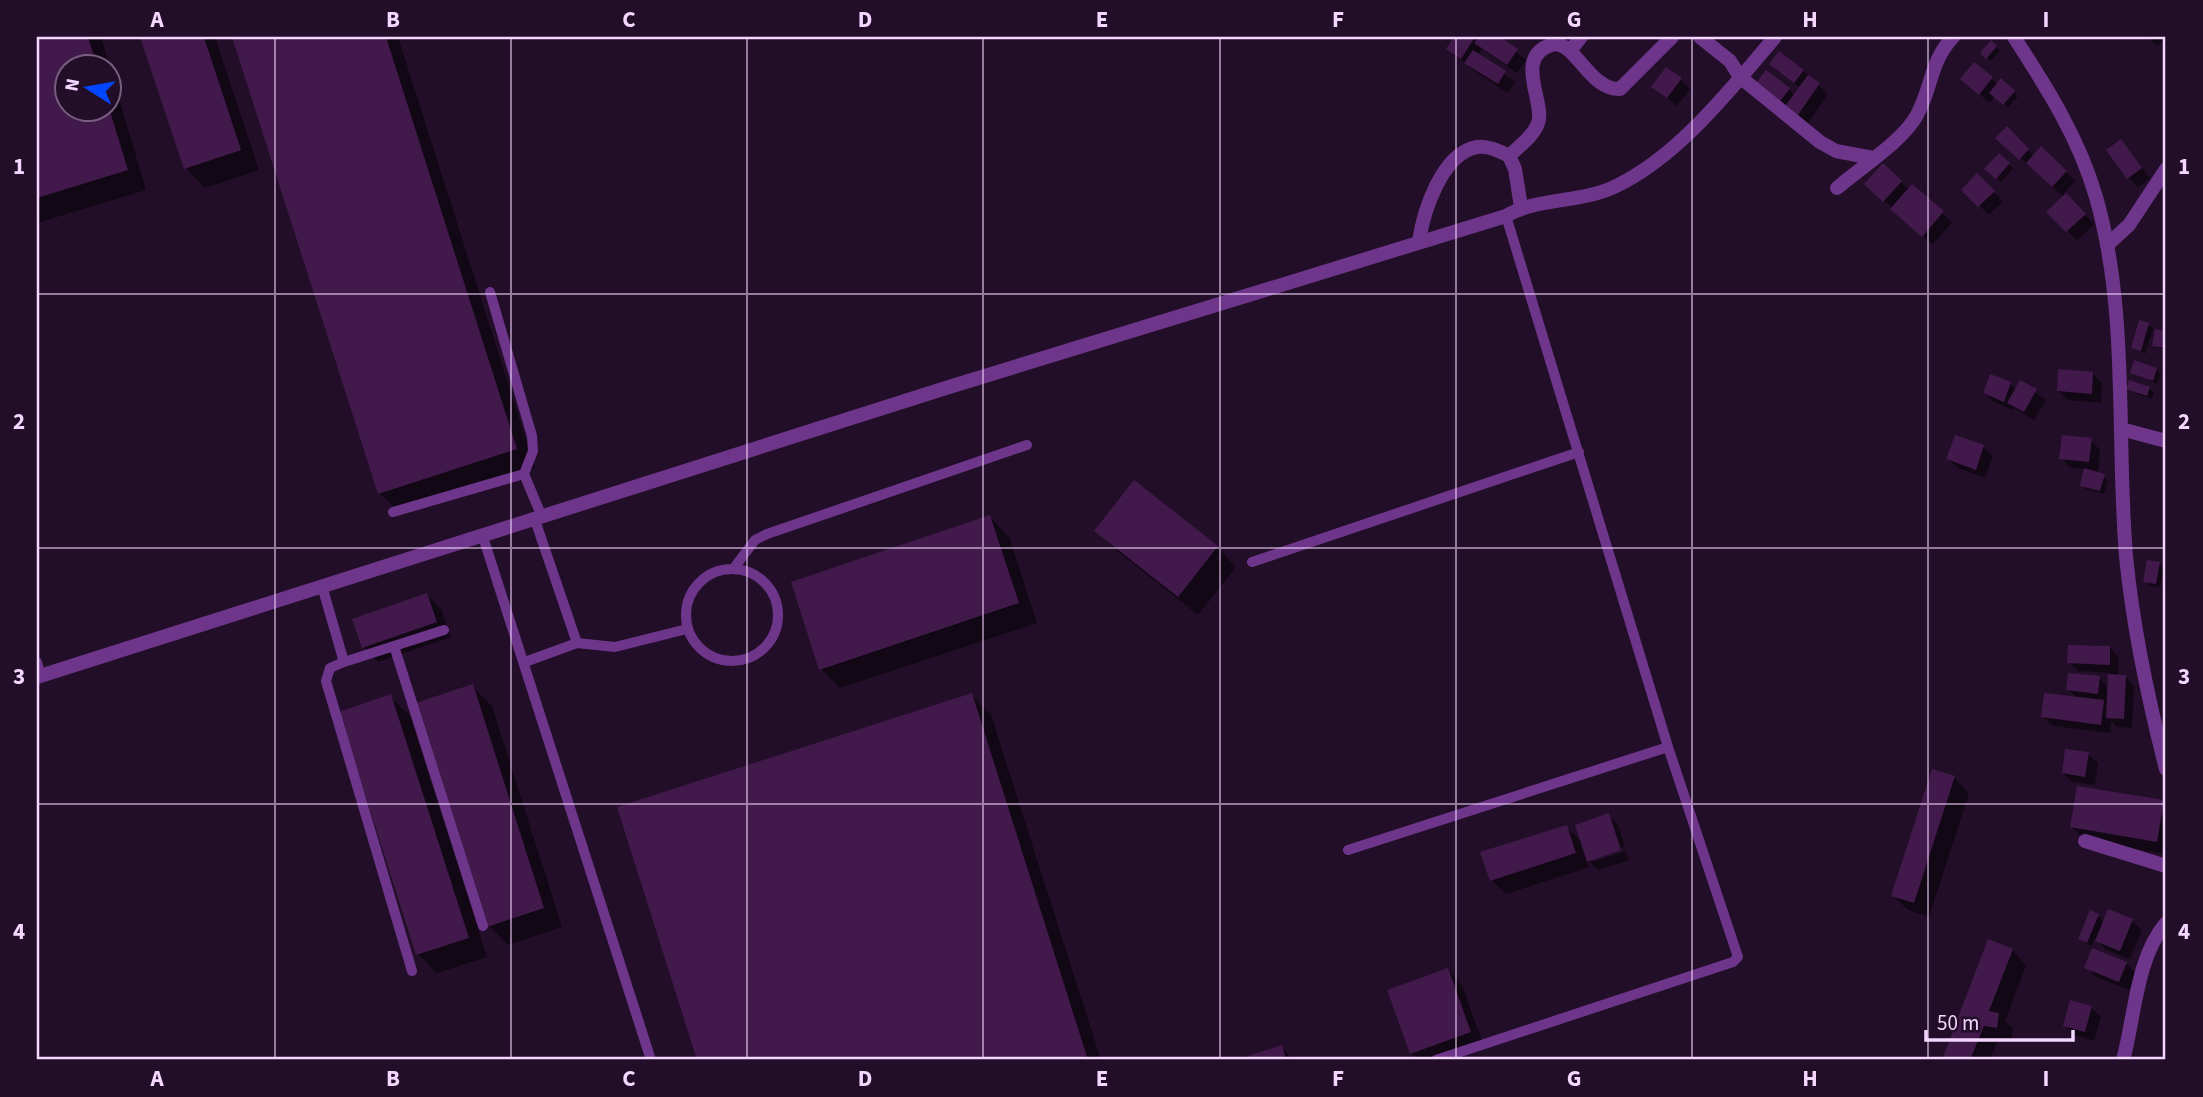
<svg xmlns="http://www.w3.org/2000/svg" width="2203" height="1097" font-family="'Source Sans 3',sans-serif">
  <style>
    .shadow { fill: #0007; fill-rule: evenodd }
    .building { fill: #42194b }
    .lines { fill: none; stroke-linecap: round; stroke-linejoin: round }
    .service { stroke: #6e368b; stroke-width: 10 }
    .minor { stroke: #6e368b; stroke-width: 14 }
    .tertiary { stroke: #6e368b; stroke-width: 14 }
    .grid { fill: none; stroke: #f4d6ff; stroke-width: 2; stroke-opacity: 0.55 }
    .neatline { fill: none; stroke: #f4d6ff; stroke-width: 2.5 }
    .grid-label { font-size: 23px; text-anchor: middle; font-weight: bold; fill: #f4d6ff }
  </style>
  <rect width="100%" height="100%" fill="#230e29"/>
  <path class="shadow" d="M37 37H101L146 190 37 223ZM66 66H108V108H66Z
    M142 37H215L259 170 205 188 186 168Z
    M234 37H398L535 468 399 512 379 493Z
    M1456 37H1496L1526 60 1517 73 1482 49 1478 55 1515 82 1508 93 1476 72 1448 49Z
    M2147 37H2165L2158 46Z
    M1991 42 2000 51 1991 61 1982 53Z
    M1771 64 1803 71 1828 94 1808 123 1766 95V72L1795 95 1800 88Z
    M1975 64 1998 85 2001 81 2018 96 2008 108 1995 96 1990 103 1972 88Z
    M1681 80 1690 89 1677 106 1653 86Z
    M2007 129 2034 156 2041 149 2075 181 2064 193 2094 224 2077 241 2049 212 2064 197 1998 138Z
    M2121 142 2150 178 2138 187 2129 178Z
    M1999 155 2013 168 2001 182 1987 169Z
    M1883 165 1909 190 1912 186 1952 222 1933 245 1866 184Z
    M1977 176 2003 201 1989 215 1963 190Z
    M2148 325 2153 329 2145 354 2133 347Z
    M2156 331 2166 333V351L2153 345Z
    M2156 369 2161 374 2157 384 2132 373Z
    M2093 374 2102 383 2101 403 2068 400 2058 391Z
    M2020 382 2046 400 2034 420 2014 408 2013 410 1994 402 1985 393 2010 384 2016 390Z
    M2130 382 2150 389 2154 393 2152 399 2132 392 2128 388Z
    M1956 437 1983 447 1993 456 1985 478 1958 468 1948 459Z
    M2091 440 2100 450 2098 471 2091 472 2108 480 2104 494 2086 489 2082 485 2086 469 2071 468 2061 458Z
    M990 517 1009 537 1037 623 840 688 821 669Z
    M1096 531 1217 547 1236 567 1198 615 1116 550Z
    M2160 564 2164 568 2160 587 2149 585 2145 581Z
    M427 595 441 609 451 637 378 662 364 647Z
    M2110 648 2119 658 2118 676H2125L2134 686 2132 728 2117 727 2111 721 2110 733 2053 726 2043 717 2078 699 2068 689 2099 678 2109 688 2110 673 2078 671 2069 662Z
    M472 686 492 706 562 927 508 945 489 926Z
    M972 695 991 715 1101 1060H699L619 808Z
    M390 696 410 716 487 957 437 973 418 954Z
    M2088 754 2098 763 2095 785 2073 782 2063 773Z
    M1954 778 1969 793 1929 917 1908 910 1893 896Z
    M2163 802 2166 806V854L2086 841 2072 827Z
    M1608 815 1618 825 1625 847 1592 858V862L1626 851 1629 860 1598 870 1586 858 1589 867 1506 894 1491 880 1566 827 1583 843Z
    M2098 916 2104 922 2132 921 2142 930 2130 959 2106 950 2095 938 2091 946 2080 939Z
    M1989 942 2012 950 2026 965 2005 1021 2013 1029 2011 1041 1998 1039 1990 1060H1944Z
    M2126 963 2136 973 2129 990 2096 977 2087 967Z
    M1448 970 1462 985 1484 1047 1446 1060H1418L1411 1053Z
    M2091 1007 2101 1017 2094 1041 2075 1035 2065 1026Z
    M1281 1047 1294 1060H1240Z"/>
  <path class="building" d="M37 37H88L97 66H66V108H109L128 170 37 198Z
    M140 37H204L241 150 184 169Z
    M232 37H386L517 449 378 494Z
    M1454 37H1475L1461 59 1446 49Z
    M1478 37H1500L1518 49 1507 65 1474 43Z
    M1991 40 1997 46 1986 59 1980 53Z
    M1473 50 1506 71 1498 84 1464 63Z
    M1779 51 1804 70 1794 83 1769 64Z
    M1974 62 1993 77 1979 95 1960 79Z
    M1666 67 1682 78 1667 98 1651 87Z
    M1766 70 1790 88 1779 103 1754 85Z
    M1808 75 1820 83 1798 115 1785 106Z
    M2001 78 2015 91 2003 105 1989 93Z
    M2007 126 2029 149 2019 160 1995 138Z
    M2121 139 2142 168 2127 179 2106 150Z
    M2041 146 2067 171 2052 187 2026 163Z
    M1999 153 2010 163 1996 179 1984 169Z
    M1883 163 1902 181 1883 202 1864 184Z
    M1977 173 1995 191 1978 207 1961 190Z
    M1912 184 1944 211 1922 237 1890 209Z
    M2066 193 2086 214 2066 232 2046 212Z
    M2139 320 2149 323 2141 351 2131 348Z
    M2155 329 2166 331 2165 348 2152 346Z
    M2134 360 2157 368 2153 381 2130 373Z
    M2058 369 2093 372 2092 394 2057 391Z
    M1990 374 2011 382 2004 402 1983 393Z
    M2020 380 2037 389 2024 412 2007 403Z
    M2129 380 2150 387 2147 396 2126 389Z
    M1955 435 1984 445 1976 470 1946 459Z
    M2062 435 2092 438 2089 462 2059 459Z
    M2084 468 2105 474 2100 491 2080 486Z
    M1134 480 1218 546 1178 597 1094 531Z
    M990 515 1019 603 819 670 791 582Z
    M2147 560 2160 562 2156 584 2143 582Z
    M427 593 437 622 362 648 352 619Z
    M2068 645 2110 646V665L2067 663Z
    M2068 673 2100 676 2098 694 2066 690Z
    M2108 674 2126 675 2124 719 2106 718Z
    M473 684 544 908 487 927 416 703Z
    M972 693 1088 1060H697L617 807Z
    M2044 693 2104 700 2101 725 2041 717Z
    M391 694 469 938 416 955 339 712Z
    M2065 749 2089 752 2085 777 2062 773Z
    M1932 769 1955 776 1914 903 1891 896Z
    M2077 786 2164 800 2157 842 2070 827Z
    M1609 813 1621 850 1587 862 1575 825Z
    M1567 825 1576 853 1490 881 1480 852Z
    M2108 909 2133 919 2120 951 2095 941Z
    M2090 910 2099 914 2087 943 2078 939Z
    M1988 939 2013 949 1989 1011 1999 1013 1997 1028 1984 1026 1970 1060H1942Z
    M2092 948 2127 962 2119 982 2084 968Z
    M1448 968 1471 1032 1410 1054 1387 990Z
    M2070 1000 2092 1006 2085 1032 2063 1026Z
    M1282 1045 1286 1060H1236Z"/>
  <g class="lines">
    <path class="service" d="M490 292 532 436 533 451 524 474 542 517
      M393 512 524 474
      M535 520 577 643
      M483 537 651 1060
      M1252 562 1579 452
      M734 568 755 540 767 534 1027 445
      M686 615a46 46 0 1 1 92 0a46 46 0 1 1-92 0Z
      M322 586 344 662 330 668 326 681 412 971
      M394 646 483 926
      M37 662 41 676
      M344 662 444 630
      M525 662 577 643 615 647 687 629
      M1348 850 1668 747
      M1436 1060 1733 962 1738 957 1668 747 1506 216"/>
    <path class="minor" d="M1700 37 1730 61 1740 77 1820 142 1836 151 1873 158
      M1570 51 1581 37
      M1509 156C1518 147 1534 136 1538 123 1546 104 1513 57 1551 45 1575 38 1588 90 1620 89L1672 37
      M1837 188C1860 168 1903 141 1917 115 1933 86 1929 63 1953 37
      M1419 242C1423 212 1442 153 1477 147 1488 145 1500 151 1509 156L1515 169 1521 207
      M2107 245 2129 225 2166 169
      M2121 429 2166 441
      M37 677 949 387 1506 216C1539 197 1580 203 1614 187 1677 158 1731 89 1775 37
      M2085 841 2166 866
      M2123 1060C2135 1017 2136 958 2166 923"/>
    <path class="tertiary" d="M2014 37C2047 88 2079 138 2096 197 2129 312 2116 437 2126 556 2133 628 2148 699 2166 769"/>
  </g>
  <path class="grid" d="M275 37V1060M511 37V1060M747 37V1060M983 37V1060M1220 37V1060M1456 37V1060M1692 37V1060M1928 37V1060M37 294H2166M37 548H2166M37 804H2166"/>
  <rect width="2203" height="1097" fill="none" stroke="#230e29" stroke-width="77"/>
  <g transform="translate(88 88) rotate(281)"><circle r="33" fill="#230e29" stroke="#775e7f" stroke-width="2"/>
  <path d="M0-5L12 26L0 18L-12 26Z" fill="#0246ff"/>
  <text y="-10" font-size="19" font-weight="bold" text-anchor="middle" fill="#f4d6ff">N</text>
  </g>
  <path d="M1926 1030v10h147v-10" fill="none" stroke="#f4d6ff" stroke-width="3.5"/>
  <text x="1937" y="1030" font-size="21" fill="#f4d6ff" stroke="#230e29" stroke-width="5" paint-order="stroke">50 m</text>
  <rect x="38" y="38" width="2126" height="1020" class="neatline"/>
  <g class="grid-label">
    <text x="157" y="27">A</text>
    <text x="393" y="27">B</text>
    <text x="629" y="27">C</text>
    <text x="865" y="27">D</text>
    <text x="1102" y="27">E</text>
    <text x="1338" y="27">F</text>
    <text x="1574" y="27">G</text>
    <text x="1810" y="27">H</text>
    <text x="2046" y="27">I</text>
    <text x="19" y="174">1</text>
    <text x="2184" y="174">1</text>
    <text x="19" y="429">2</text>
    <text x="2184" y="429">2</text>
    <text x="19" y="684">3</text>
    <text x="2184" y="684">3</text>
    <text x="19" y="939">4</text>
    <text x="2184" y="939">4</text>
    <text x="157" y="1086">A</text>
    <text x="393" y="1086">B</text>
    <text x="629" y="1086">C</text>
    <text x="865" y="1086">D</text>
    <text x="1102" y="1086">E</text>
    <text x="1338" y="1086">F</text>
    <text x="1574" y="1086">G</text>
    <text x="1810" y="1086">H</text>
    <text x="2046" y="1086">I</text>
  </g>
</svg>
